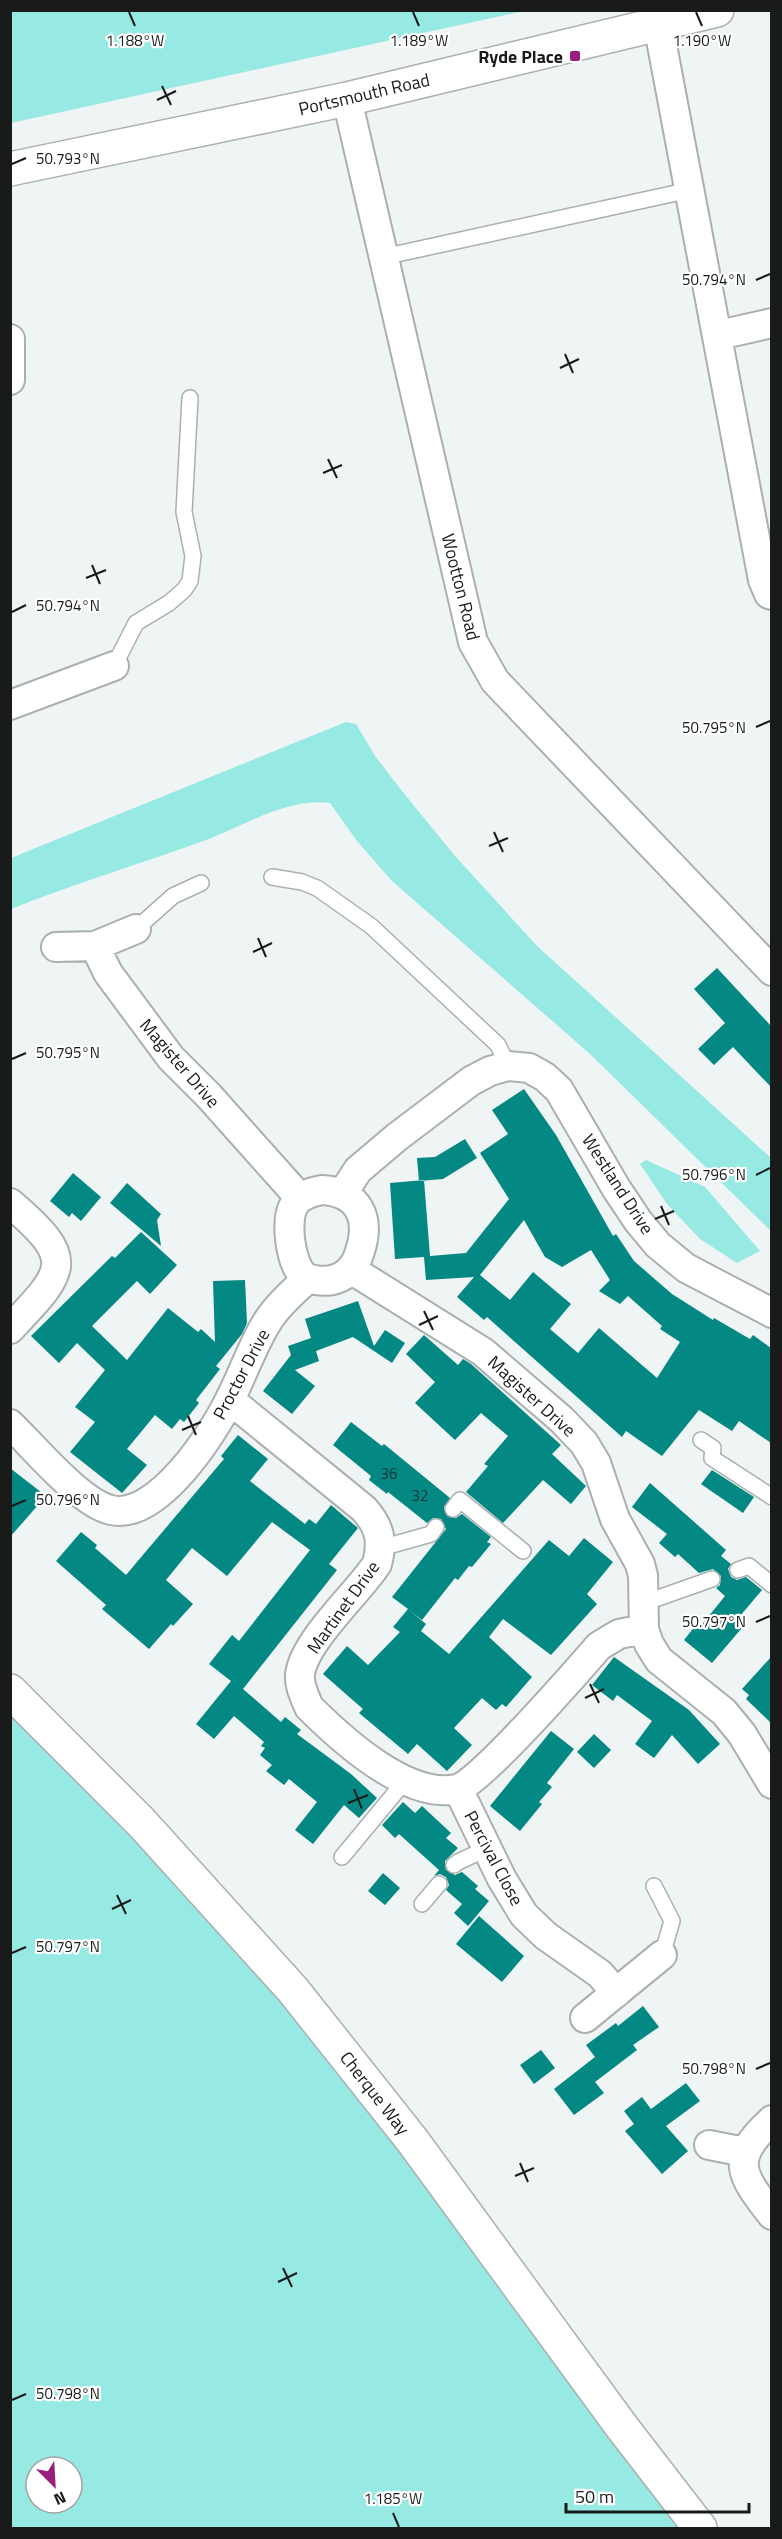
<svg xmlns="http://www.w3.org/2000/svg" width="782" height="2539" font-family="'Titillium Web',sans-serif">
  <style>
    .green { fill: #97e9e3; fill-rule: evenodd }
    .building { fill: #048883; fill-rule: evenodd }
    .lines { fill: none; stroke-linecap: round; stroke-linejoin: round }
    .lane-casing { stroke: #abb0af; stroke-width: 18 }
    .street-casing { stroke: #abb0af; stroke-width: 32 }
    .secondary-casing { stroke: #abb0af; stroke-width: 36 }
    .lane { stroke: #fff; stroke-width: 15 }
    .street { stroke: #fff; stroke-width: 28 }
    .secondary { stroke: #fff; stroke-width: 33 }
    .ticks { fill: none; stroke: #191b1b; stroke-width: 2 }
    .poi-dot { fill: #98207b; stroke: #fff; stroke-width: 2 }
    .labels { text-anchor: middle; dominant-baseline: central; stroke-width: 4.5; stroke-linejoin: round; paint-order: stroke }
    .number-label { font-size: 15px; fill: #143635 }
    .poi-label { font-size: 18px; font-weight: bold; fill: #191b1b; stroke: #fff; text-anchor: end }
    .street-label { font-size: 18px; fill: #191b1b; stroke: #fff }
    .ticks-label { font-size: 15px; text-anchor: middle; fill: #191b1b; stroke: #fff; stroke-width: 4.5; stroke-linejoin: round; paint-order: stroke }
  </style>
  <rect width="100%" height="100%" fill="#eff4f4"/>
  <path class="green" d="M11 10H524V11L11 123Z
    M346 722 356 724 375 756 402 791 455 856 537 946 771 1158V1231L589 1053 392 881 357 841 330 803C288 798 247 824 209 839 143 863 76 883 11 909V858Z
    M646 1160 705 1187 760 1251 737 1263 700 1239 667 1204 640 1164Z
    M10 1700 141 1822 702 2528H11ZM36 2467H72V2503H36Z"/>
  <path class="building" d="M717 968 771 1026V1087L733 1047 714 1065 698 1049 725 1023 694 989Z
    M524 1089 556 1135 613 1236 616 1234 634 1261 672 1294 713 1320 714 1318 750 1339 753 1335 771 1348V1443L739 1421 732 1431 699 1410 662 1456 626 1431 622 1437 487 1317 484 1320 457 1297 474 1277 426 1280 424 1257 395 1259 390 1183 424 1180 430 1256 466 1253 509 1199 480 1153 508 1134 492 1110ZM524 1220 545 1257 562 1267 591 1250 610 1280 599 1291 620 1304 628 1296 662 1326 660 1329 680 1342 657 1378 599 1328 578 1353 550 1329 571 1304 533 1272 510 1300 480 1275Z
    M465 1139 477 1158 443 1179 419 1181 417 1158 435 1157Z
    M73 1173 101 1197 81 1221 72 1213 69 1217 50 1201Z
    M127 1183 161 1214 157 1220 161 1246 110 1203Z
    M141 1232 177 1265 150 1294 137 1281 92 1326 127 1360 168 1308 198 1332 201 1329 215 1342 213 1281 245 1280 247 1323 242 1334 216 1366 220 1369 196 1400 199 1403 184 1422 180 1419 172 1429 155 1415 127 1449 147 1465 122 1493 70 1452 95 1422 75 1407 105 1370 77 1343 59 1363 31 1336 112 1256 115 1258Z
    M358 1301 374 1346 385 1330 405 1343 392 1363 353 1337 316 1351 319 1361 295 1370 315 1386 292 1414 263 1391 291 1355 288 1346 311 1338 305 1319Z
    M424 1335 458 1365 463 1359 471 1364 561 1445 552 1454 586 1486 571 1504 543 1480 503 1523 466 1492 488 1466 484 1464 508 1436 481 1413 455 1440 415 1403 435 1382 406 1354Z
    M351 1422 382 1446 384 1444 450 1498 444 1507 447 1516 456 1518 462 1514 491 1537 487 1542 491 1544 472 1567 469 1566 458 1580 455 1578 422 1620 409 1610 426 1624 421 1631 449 1654 549 1540 569 1556 584 1538 613 1562 587 1594 597 1604 551 1655 503 1619 489 1637 532 1677 506 1707 502 1704 496 1710 482 1698 454 1728 472 1745 447 1771 417 1744 408 1754 359 1713 363 1709 323 1674 347 1646 368 1665 400 1632 393 1627 408 1609 392 1597 446 1529 441 1519 433 1518 427 1523 388 1492 387 1494 369 1480 371 1476 333 1445Z
    M238 1435 268 1459 250 1481 305 1524 309 1519 316 1524 331 1505 358 1528 329 1564 337 1570 243 1689 281 1722 285 1717 301 1730 297 1734 351 1774 377 1798 359 1818 344 1805 313 1844 295 1830 317 1802 289 1779 284 1785 266 1771 272 1765 260 1755 265 1748 261 1746 264 1742 234 1716 214 1739 196 1724 231 1681 209 1664 232 1635 239 1641 310 1550 272 1522 227 1576 192 1548 166 1580 193 1604 173 1626 171 1624 149 1649 102 1609 106 1605 56 1561 81 1532 97 1545 95 1548 126 1575 224 1459 221 1456Z
    M10 1468 46 1496 10 1537Z
    M712 1470 754 1497 743 1513 701 1484Z
    M650 1483 726 1550 721 1556 731 1564 728 1569 731 1577 737 1580 746 1577 762 1590 740 1616 747 1622 712 1663 684 1640 696 1625 700 1627 725 1596 716 1588 720 1585 721 1576 713 1569 699 1573 678 1554 675 1557 659 1543 667 1534 632 1507Z
    M614 1657 689 1710 720 1744 698 1764 672 1735 654 1758 635 1744 652 1721 617 1695 613 1701 592 1685Z
    M771 1657V1723L746 1699 749 1695 742 1689Z
    M551 1731 574 1749 547 1783 552 1787 539 1802 542 1804 520 1831 490 1806Z
    M594 1734 611 1750 594 1768 577 1752Z
    M403 1802 415 1813 422 1806 451 1833 446 1838 458 1848 445 1861 446 1870 455 1875 462 1872 478 1886 475 1889 489 1901 468 1926 454 1913 462 1904 446 1890 449 1885 446 1877 440 1874 434 1876 439 1870 399 1834 395 1838 382 1825Z
    M383 1873 400 1888 385 1905 368 1891Z
    M479 1916 524 1956 502 1982 456 1944Z
    M643 2006 659 2027 633 2045 637 2050 595 2082 604 2093 574 2115 554 2089 595 2057 586 2045 616 2023 618 2026Z
    M541 2050 555 2068 534 2084 520 2065Z
    M686 2083 700 2101 666 2126 688 2151 662 2174 625 2131 634 2124 624 2111 642 2097 651 2109Z"/>
  <g class="lines">
    <g class="lane-casing">
      <path id="lane" d="M383 257 690 190
        M114 666 136 623 169 603 184 590 190 581 193 556 184 512 190 398
        M272 877 302 882 317 888 371 926 498 1045 508 1066
        M136 929 173 896 201 883
        M701 1440 713 1448 712 1458 772 1497
        M453 1509 460 1500 523 1551
        M381 1548 431 1534 436 1527
        M738 1570 749 1566 772 1585
        M644 1603 712 1579
        M342 1857 405 1781
        M454 1865 458 1862 486 1849
        M654 1886 672 1921 662 1955
        M422 1904 439 1884"/>
    </g>
    <g class="street-casing">
      <path id="street" d="M658 24 763 580 769 594 772 595
        M347 99 473 642 495 681 772 971
        M719 335 772 323
        M10 339V380
        M10 705 114 666
        M95 946 108 973 171 1058 209 1096 300 1198
        M56 947 95 946 136 929
        M322 1190C358 1192 371 1217 360 1251 354 1273 338 1284 315 1280 310 1279 307 1279 303 1275 290 1262 285 1220 294 1205 300 1195 311 1192 322 1190Z
        M343 1193 358 1170 397 1137 471 1081 490 1071 508 1066 529 1068 545 1077 559 1090 616 1188 638 1221 658 1245 686 1268 772 1313
        M10 1203C77 1260 66 1270 10 1329
        M352 1270 483 1352 561 1419 584 1443 596 1463 615 1519 640 1564 643 1576 644 1629 649 1644 659 1660 724 1712 742 1734 772 1784
        M230 1400 364 1509C380 1527 383 1541 377 1564 358 1593 303 1642 300 1675 299 1686 305 1697 309 1707 341 1739 407 1800 457 1789 478 1785 579 1669 599 1646L619 1634 644 1629
        M10 1424C34 1447 80 1503 111 1510 157 1521 214 1433 231 1397 243 1374 257 1334 272 1315 281 1302 295 1290 307 1279
        M458 1789 502 1879 524 1915 546 1936 600 1974 616 1993
        M585 2018 662 1955
        M772 2120C729 2159 740 2174 772 2215
        M709 2145 745 2152"/>
    </g>
    <g class="secondary-casing">
      <path id="secondary" d="M10 169 347 99 717 10
        M10 1691 141 1822 293 1990 412 2140 622 2427 700 2528"/>
    </g>
    <use href="#lane" class="lane"/>
    <use href="#street" class="street"/>
    <use href="#secondary" class="secondary"/>
  </g>
  <path class="ticks" d="M129 12 135 26M413 12 419 26M696 12 702 26M162 86 171 105M157 100 176 91M12 164 26 158M756 280 770 274M565 354 573 373M560 368 579 359M328 459 337 478M323 473 342 465M92 565 100 584M86 578 106 570M12 612 26 605M756 727 770 721M494 832 503 852M489 846 508 838M258 938 266 957M253 952 272 943M12 1059 26 1053M756 1175 770 1168M661 1206 669 1225M655 1219 674 1211M424 1311 433 1330M419 1325 438 1316M188 1416 196 1435M182 1430 201 1422M12 1506 26 1500M756 1622 770 1616M590 1684 599 1703M585 1698 604 1689M354 1789 362 1809M348 1803 368 1795M117 1895 126 1914M112 1909 131 1900M12 1953 26 1947M756 2069 770 2063M520 2163 528 2182M515 2176 534 2168M283 2268 292 2287M278 2282 297 2273M12 2400 26 2394M393 2513 399 2527"/>
  <rect class="poi-dot" x="569" y="50" width="12" height="12" rx="3"/>
  <g class="labels">
    <g class="number-label">
      <text x="389" y="1473">36</text>
      <text x="420" y="1495">32</text>
    </g>
    <g class="poi-label">
      <text x="563" y="56">Ryde Place</text>
    </g>
    <g class="street-label">
      <text transform="translate(364 94) rotate(-13)">Portsmouth Road</text>
      <text transform="translate(461 587) rotate(76)">Wootton Road</text>
      <text transform="translate(180 1063) rotate(49)">Magister Drive</text>
      <text transform="translate(618 1184) rotate(57)">Westland Drive</text>
      <text transform="translate(241 1374) rotate(-62)">Proctor Drive</text>
      <text transform="translate(532 1396) rotate(42)">Magister Drive</text>
      <text transform="translate(343 1607) rotate(-54)">Martinet Drive</text>
      <text transform="translate(494 1858) rotate(62)">Percival Close</text>
      <text transform="translate(375 2093) rotate(52)">Cherque Way</text>
    </g>
  </g>
  <g class="ticks-label">
    <text x="135" y="46">1.188°W</text>
    <text x="419" y="46">1.189°W</text>
    <text x="702" y="46">1.190°W</text>
    <text x="68" y="164">50.793°N</text>
    <text x="714" y="285">50.794°N</text>
    <text x="68" y="611">50.794°N</text>
    <text x="714" y="733">50.795°N</text>
    <text x="68" y="1058">50.795°N</text>
    <text x="714" y="1180">50.796°N</text>
    <text x="68" y="1505">50.796°N</text>
    <text x="714" y="1627">50.797°N</text>
    <text x="68" y="1952">50.797°N</text>
    <text x="714" y="2074">50.798°N</text>
    <text x="68" y="2399">50.798°N</text>
    <text x="393" y="2504">1.185°W</text>
  </g>
  <rect width="782" height="2539" fill="none" stroke="#191b1b" stroke-width="24"/>
  <g transform="translate(54 2485) rotate(156)"><circle r="28" fill="#ffffff" stroke="#a3a4a4" stroke-width="1.5"/>
  <path d="M0-4.5L10 22L0 15L-10 22Z" fill="#98207b"/>
  <text y="-9" font-size="16" font-weight="bold" text-anchor="middle" fill="#191b1b">N</text>
  </g>
  <path d="M566 2503v9h183v-9" fill="none" stroke="#191b1b" stroke-width="3"/>
  <text x="575" y="2503" font-size="18" fill="#191b1b" stroke="#ffffff" stroke-width="4.5" paint-order="stroke">50 m</text>
</svg>
